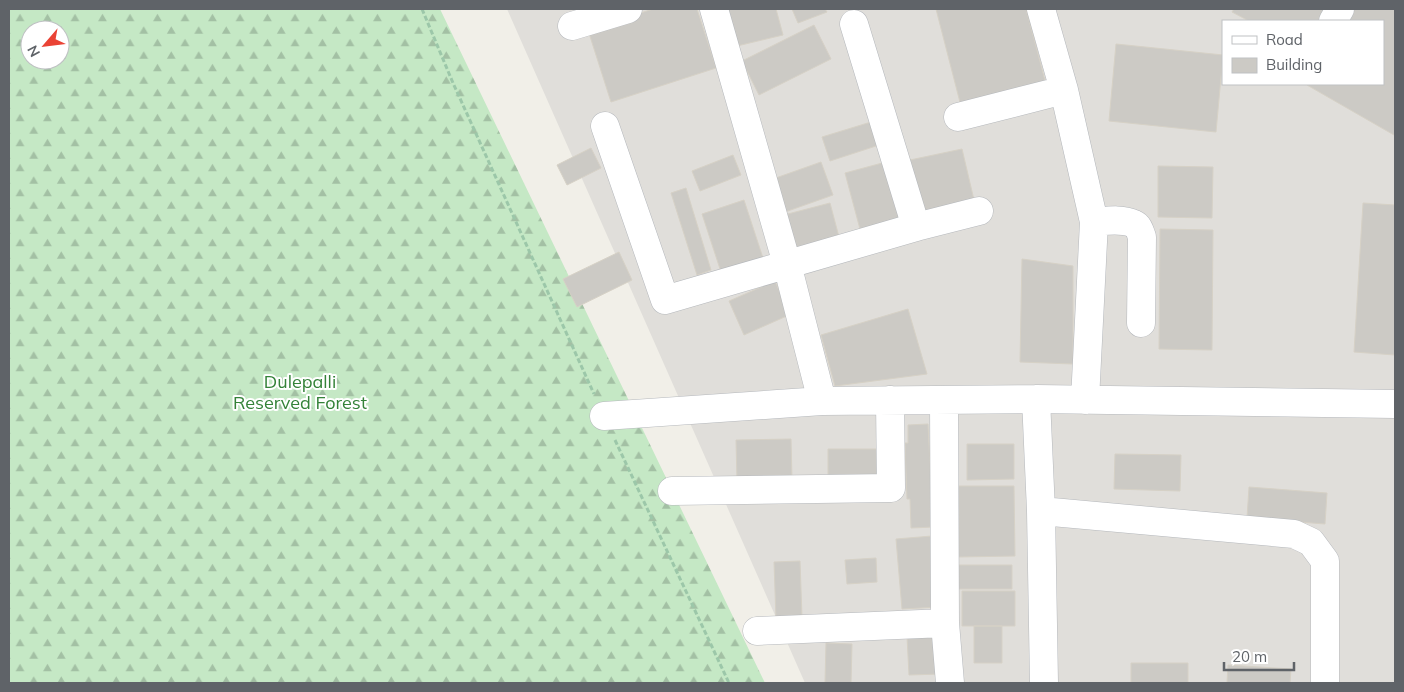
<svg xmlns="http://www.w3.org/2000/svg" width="1404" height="692" font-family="Mulish,sans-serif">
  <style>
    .industrial { fill: #e0deda; fill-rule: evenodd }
    .forest { fill: url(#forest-firs); fill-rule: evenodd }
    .building { fill: #cccac5; stroke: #d6d1c6 }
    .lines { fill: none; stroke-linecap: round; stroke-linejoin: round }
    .minor-casing { stroke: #b5b8bc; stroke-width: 29 }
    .path { stroke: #9cc7a9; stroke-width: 3; stroke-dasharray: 5 2.5; stroke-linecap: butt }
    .minor { stroke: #fff; stroke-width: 28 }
    .labels { text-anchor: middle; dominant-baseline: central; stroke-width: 4; stroke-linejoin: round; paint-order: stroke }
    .park-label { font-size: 18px; fill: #348238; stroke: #fff }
  </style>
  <defs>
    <pattern id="forest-firs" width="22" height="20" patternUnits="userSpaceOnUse" patternTransform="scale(1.25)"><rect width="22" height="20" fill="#c5e8c5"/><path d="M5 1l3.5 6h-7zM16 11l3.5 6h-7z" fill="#a3c0a4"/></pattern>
  </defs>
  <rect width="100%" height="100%" fill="#f1efe8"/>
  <path class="industrial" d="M507 9H1395V683H805ZM1223 21H1383V84H1223Z"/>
  <path class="forest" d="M9 9H440L765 683H9ZM30 30H60V60H30Z"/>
  <path class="building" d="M653 9H697L716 68 611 102 588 30Z
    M727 9H776L783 35 737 46Z
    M792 9H825L827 12 798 23Z
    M936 9H1026L1047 88 962 110Z
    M1234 9H1328L1321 21H1249L1232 12Z
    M1351 9H1395V132L1394 135 1307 85V84H1383V21H1343Z
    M814 25 831 59 759 95 742 61Z
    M1116 44 1223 55 1216 132 1109 121Z
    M871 122 879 145 830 161 822 137Z
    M591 148 601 168 567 185 557 165Z
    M962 149 974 200 921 212 910 160Z
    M733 155 741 175 700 191 692 171Z
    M821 162 833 195 785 212 773 179Z
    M886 162 901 218 860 229 845 173Z
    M1158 166 1213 167 1212 218 1158 217Z
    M686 188 711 270 697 275 671 193Z
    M744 200 763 258 721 272 702 214Z
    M830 203 839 237 793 249 784 215Z
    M1363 203 1395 205V355L1354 352Z
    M1160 229 1213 230 1212 350 1159 349Z
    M619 252 632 280 577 307 563 279Z
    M1022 259 1073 266V364L1020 362Z
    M775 281 789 315 744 335 729 301Z
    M908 309 927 374 835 386 821 335Z
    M928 424 933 527 911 528 910 499H907L905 443H908V425Z
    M791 439 792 480 737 481 736 440Z
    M967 444H1014V479L967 480Z
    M828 449H882V478L828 477Z
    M1115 454 1181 455 1180 491 1114 489Z
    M956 486H1014L1015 556 957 557Z
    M1249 487 1327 493 1325 524 1247 518Z
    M932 536 938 607 902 609 896 539Z
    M876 558 877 582 847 584 845 560Z
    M800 561 802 618 776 619 774 562Z
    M955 565H1012V589H955Z
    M962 591H1015V626H962Z
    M974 626H1002V663H974Z
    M937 634 940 674 909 675 907 636Z
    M826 643 852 644 851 683H825Z
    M1131 663H1188V683H1131Z
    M1228 665 1291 669 1290 683H1227Z"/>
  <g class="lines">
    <g class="minor-casing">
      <path id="minor" d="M714 9 787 264 822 401 1036 399 1395 404
        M1041 9 1064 90 1094 222 1085 400
        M1333 21 1340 9
        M854 24 916 227
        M572 26 628 9
        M958 117 1064 90
        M605 126 665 300 916 227 979 211
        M1094 222C1106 221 1122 218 1134 224 1139 226 1140 232 1142 237L1141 323
        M1036 399 1041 511 1044 683
        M944 400 945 623 950 683
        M604 416 822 401
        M672 491 891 488 890 400
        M1041 511 1294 534 1311 542 1325 561V683
        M757 631 945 623"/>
    </g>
    <path class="path" d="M422 9 453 83 594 394
      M615 440 729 683"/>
    <use href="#minor" class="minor"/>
  </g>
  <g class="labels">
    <g class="park-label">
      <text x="300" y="381">Dulepalli<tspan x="300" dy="21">Reserved Forest</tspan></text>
    </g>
  </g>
  <rect width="1404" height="692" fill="none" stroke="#5f6368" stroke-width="20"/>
  <rect x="1222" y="20" width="162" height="65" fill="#ffffff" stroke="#bfc1c3"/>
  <rect x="1232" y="36" width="25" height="8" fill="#ffffff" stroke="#bfc1c3"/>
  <text x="1266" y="45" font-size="15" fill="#5f6368">Road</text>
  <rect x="1232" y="58" width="25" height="15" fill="#cccac5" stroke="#bfc1c3"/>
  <text x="1266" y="70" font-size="15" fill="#5f6368">Building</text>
  <g transform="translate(45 45) rotate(242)"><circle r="24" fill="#ffffff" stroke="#bfc1c3"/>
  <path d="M0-4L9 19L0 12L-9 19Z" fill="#ea4335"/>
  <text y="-8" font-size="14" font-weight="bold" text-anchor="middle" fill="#5f6368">N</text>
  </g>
  <path d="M1224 662v8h70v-8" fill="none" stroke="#5f6368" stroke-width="2.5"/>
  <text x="1232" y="662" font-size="15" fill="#5f6368" stroke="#ffffff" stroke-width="4" paint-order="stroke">20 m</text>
</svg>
